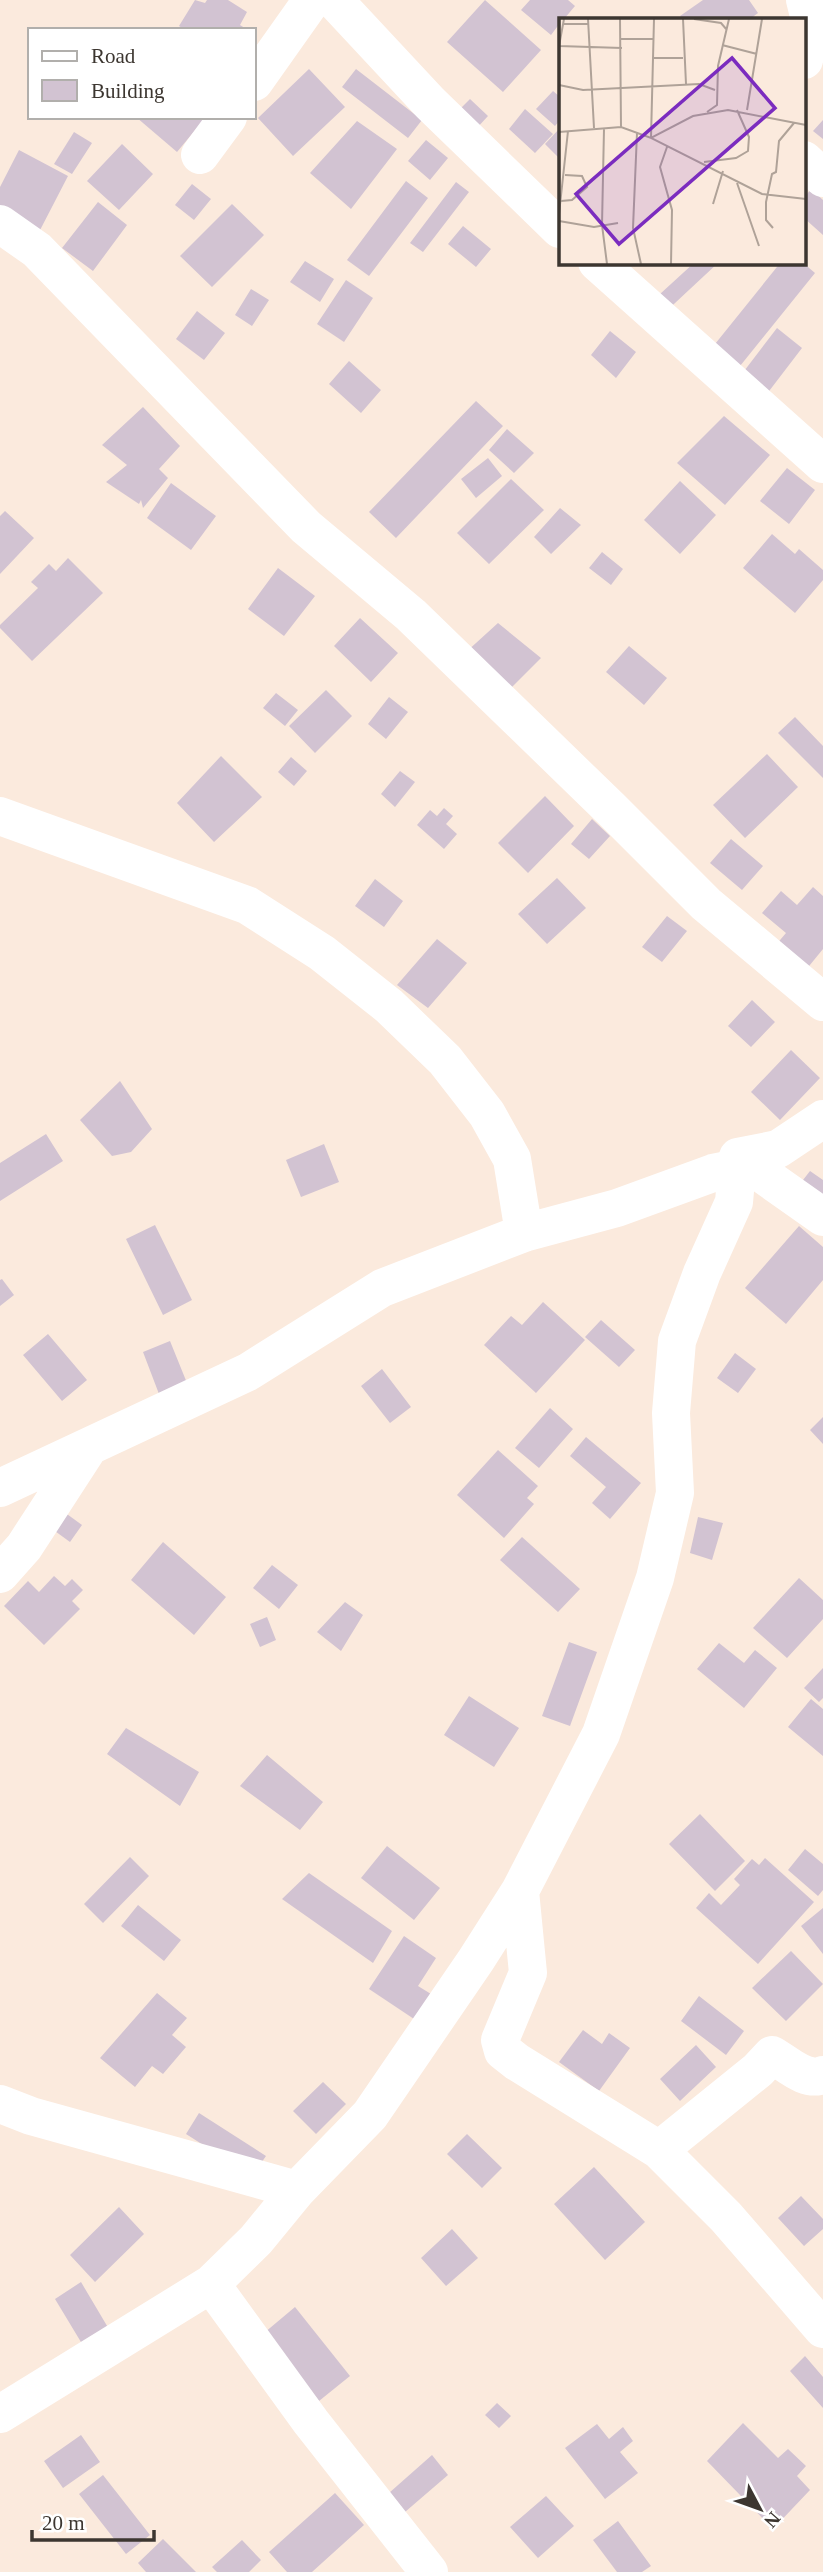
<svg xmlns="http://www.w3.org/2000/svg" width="823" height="2572" font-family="Georgia,serif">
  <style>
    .building { fill: #d2c3d2 }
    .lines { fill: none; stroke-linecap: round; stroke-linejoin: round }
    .minor { stroke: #fff; stroke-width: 38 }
    .inset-road { fill: none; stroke: #afa298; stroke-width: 2 }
    .view { fill: #7b2cbf; fill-opacity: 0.15; stroke: #7b2cbf; stroke-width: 3.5 }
    .inset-edge { fill: none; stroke: #3c3630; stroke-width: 3.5 }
  </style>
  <rect width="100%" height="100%" fill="#fbeadd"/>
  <path class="building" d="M195 0 205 3 207 0H228L247 12 240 25 248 30H185L179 26Z
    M485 0 541 50 503 92 447 42Z
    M530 0H568L575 6 564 19H560V23L551 35 521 10Z
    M703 0H749L758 13 750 19H683L680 16Z
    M309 69 345 107 293 156 258 118Z
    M356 69 422 120 408 138 342 87Z
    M553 91 560 97V120L555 126 536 109Z
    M470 99 488 116 476 129 457 112Z
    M525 109 553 134 535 153 509 129Z
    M136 117H206L177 152Z
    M823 120V139L813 131Z
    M357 121 397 149 351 209 310 173Z
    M560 128V159L545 144Z
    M74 132 92 143 72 174 54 164Z
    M426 140 448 158 430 180 408 161Z
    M122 144 153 174 119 210 87 181Z
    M19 150 68 176 38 234 0 215V187Z
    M406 181 428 198 369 276 347 260Z
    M456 182 469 192 423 252 410 243Z
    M192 184 211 199 194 220 175 205Z
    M811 189 823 200V235L804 218V198Z
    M98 202 127 225 93 271 62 248Z
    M232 204 264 235 212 287 180 256Z
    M463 226 491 249 476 267 448 244Z
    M305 261 334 279 320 302 290 282Z
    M695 262H719L660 317 648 305Z
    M781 262H802L815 273 736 371 711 349Z
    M346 280 373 298 344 342 317 324Z
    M251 289 269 300 252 326 235 315Z
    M197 311 225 333 204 360 176 339Z
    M777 328 802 348 763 399 738 379Z
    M610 331 636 352 616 378 591 355Z
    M349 361 381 390 361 413 329 384Z
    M476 401 503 426 396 538 369 512Z
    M143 407 180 446 159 469 168 478 143 508 141 500 139 504 106 482 127 465 102 445Z
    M724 416 770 455 725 505 677 463Z
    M507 429 534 453 514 473 489 450Z
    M488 458 502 476 476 498 461 479Z
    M787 468 815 490 789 524 760 501Z
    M511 479 544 510 489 564 457 533Z
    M680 481 716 515 680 554 644 520Z
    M171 483 216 516 191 550 147 518Z
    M560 508 581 525 551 554 534 537Z
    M5 511 34 538 0 574V516Z
    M772 534 795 554 799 549 823 570V580L795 613 743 568Z
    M602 552 623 569 611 585 589 568Z
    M68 558 103 593 32 661 0 628V625L38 588 31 582 49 564 56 571Z
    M278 568 315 596 284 636 248 609Z
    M360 618 398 653 371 682 334 646Z
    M498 623 541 658 508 691 465 653Z
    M629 646 667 678 644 705 606 672Z
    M326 690 352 716 315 753 289 726Z
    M276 693 298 710 285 726 263 708Z
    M389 697 408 712 386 739 368 724Z
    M795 717 823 746V778L778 733Z
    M767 754 798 787 745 838 713 805Z
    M221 756 262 797 214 842 177 803Z
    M291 757 307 771 294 786 278 772Z
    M400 771 415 782 395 807 381 794Z
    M545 796 574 826 528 873 498 843Z
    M444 808 453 816 446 824 457 834 444 849 417 825 430 810 437 816Z
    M592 819 610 836 589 859 571 844Z
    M731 839 763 866 742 890 710 863Z
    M557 878 586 908 547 944 518 914Z
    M375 879 403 901 384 927 355 906Z
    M813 887 823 896V949L805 971 775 946 786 933 762 913 781 891 797 905Z
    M667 916 687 931 662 962 642 947Z
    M437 939 467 963 428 1008 397 985Z
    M752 1000 775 1022 751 1047 728 1026Z
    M791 1050 820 1078 780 1120 751 1092Z
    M120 1081 152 1129 131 1152 112 1156 80 1120Z
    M46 1134 63 1161 0 1201V1163Z
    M324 1144 339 1182 301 1197 286 1160Z
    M810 1171 823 1180V1209L796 1189Z
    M155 1225 192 1300 163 1315 126 1239Z
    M799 1226 823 1247V1280L786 1324 745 1288Z
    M2 1279 14 1295 0 1306V1280Z
    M543 1302 585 1340 536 1393 484 1345 511 1316 522 1325Z
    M601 1320 635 1350 619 1367 585 1337Z
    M48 1334 87 1380 62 1401 23 1355Z
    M170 1341 187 1383 159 1394 143 1352Z
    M735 1353 756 1369 738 1393 717 1378Z
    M382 1369 411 1407 390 1423 361 1386Z
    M550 1408 573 1429 539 1468 515 1448Z
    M823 1417V1444L810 1430Z
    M586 1437 641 1483 610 1519 592 1503 606 1487 570 1456Z
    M498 1450 538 1486 527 1498 534 1504 504 1538 457 1495Z
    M60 1509 82 1525 70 1542 48 1526Z
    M698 1517 723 1523 712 1560 690 1553Z
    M522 1537 580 1589 558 1612 500 1560Z
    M163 1542 226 1597 194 1635 131 1580Z
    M272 1565 298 1585 279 1609 253 1588Z
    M54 1576 65 1586 72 1579 83 1590 72 1601 80 1609 44 1645 4 1606 28 1581 39 1592Z
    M799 1578 823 1600V1619L787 1658 753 1628Z
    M345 1602 363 1615 341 1651 317 1632Z
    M267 1617 276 1640 260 1647 250 1624Z
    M569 1642 597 1652 570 1726 542 1716Z
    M719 1643 744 1663 755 1650 777 1668 744 1708 697 1669Z
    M823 1668V1698L819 1702 804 1688Z
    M469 1696 519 1728 494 1767 444 1735Z
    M811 1699 823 1709V1756L788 1727Z
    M126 1728 199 1772 180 1806 107 1754Z
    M267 1755 323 1802 300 1830 240 1786Z
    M700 1814 745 1861 715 1891 669 1844Z
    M387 1846 440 1888 414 1920 361 1878Z
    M805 1849 823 1864V1890L818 1896 788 1870Z
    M130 1857 149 1876 103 1923 84 1904Z
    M765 1858 814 1902 758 1964 696 1908 709 1893 721 1905 740 1885 734 1879 752 1859 759 1865Z
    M309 1873 392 1931 373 1963 282 1899Z
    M138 1905 181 1940 164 1961 121 1926Z
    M823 1908V1954L801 1926Z
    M404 1936 436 1958 418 1986 431 1994 414 2019 369 1989Z
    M791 1951 823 1984 786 2021 752 1988Z
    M157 1993 187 2018 172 2035 186 2047 163 2074 152 2066 135 2087 100 2058Z
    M699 1996 744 2031 726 2055 681 2021Z
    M583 2030 602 2044 609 2033 630 2048 599 2091 559 2062Z
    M696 2045 716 2067 680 2101 660 2079Z
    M323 2082 346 2104 316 2134 293 2111Z
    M199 2113 266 2156 252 2176 186 2134Z
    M467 2134 502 2168 482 2188 447 2154Z
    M594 2167 645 2222 605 2260 554 2204Z
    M801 2196 823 2219V2229L804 2246 778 2218Z
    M119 2207 144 2234 95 2282 70 2255Z
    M452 2229 478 2258 446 2286 421 2258Z
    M81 2282 116 2341 90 2357 55 2299Z
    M295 2307 350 2376 319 2401 264 2333Z
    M805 2356 823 2377V2408L790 2371Z
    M497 2403 511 2416 499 2428 485 2415Z
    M743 2423 778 2458 788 2449 806 2466 797 2476 810 2490 773 2529 707 2461Z
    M597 2424 609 2439 623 2427 633 2441 620 2452 638 2473 605 2499 565 2448Z
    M81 2435 100 2462 63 2488 44 2461Z
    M432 2455 448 2475 405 2512 389 2493Z
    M103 2475 150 2535 126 2554 79 2494Z
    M335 2493 364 2525 312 2572H287L269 2552Z
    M546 2496 574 2526 538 2558 510 2527Z
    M618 2521 651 2566 642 2572H617L593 2540Z
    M163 2539 196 2572H146L138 2563Z
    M242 2540 261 2560 249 2572H217L212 2567Z"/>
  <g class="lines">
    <path class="minor" d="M334 0 430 103 560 229
      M804 60C809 39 812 21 805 0
      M254 82 312 0
      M200 155 228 117
      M804 160 823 178
      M0 224 37 250 306 527 411 615 610 808 706 904 823 1002
      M597 262 823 464
      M0 816 247 905 322 953 389 1006 445 1060 487 1114 512 1159 524 1233
      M0 1488 248 1372 382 1288 524 1233 617 1208 713 1173 733 1169 738 1157 823 1217
      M0 1574 24 1547 89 1447
      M520 1891 528 1973 500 2040 503 2051 517 2062 659 2150 726 2217 823 2329
      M0 2104 31 2116 297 2190
      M659 2150 758 2070 772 2055C788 2064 805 2082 823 2075
      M211 2284 311 2422 429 2572
      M0 2414 211 2284 256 2240 297 2190 370 2115 476 1960 520 1891 601 1734 655 1578 675 1493 671 1413 677 1341 702 1273 734 1202 738 1157 778 1149 823 1119"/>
  </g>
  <g transform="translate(559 18)">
    <rect width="247" height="247" fill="#fbeadd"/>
    <path class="inset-road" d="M29 1 35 110M61 1 62 109M95 1 92 120 203 176 247 181M124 1 127 66M135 1 162 5 168 12M5 6H29M62 21H94M163 27 198 36M0 28 63 30M0 28 5 1M93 40H124M0 67 24 72 140 66 156 72M188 92 203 1M148 94 158 87 159 48 170 1M45 111 43 207 48 246M0 114 62 109 92 120 134 98 169 92 247 107M78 115 74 210 82 246M108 129 101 149 113 192 112 246M145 144 177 140 189 133 190 119 178 92M178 165 200 228M2 183 13 182 28 169 23 158 6 157M154 186 164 153M0 196 9 113M0 203 35 209 59 205M214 210 207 202V184L213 156 217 154 220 123 235 105"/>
    <path class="view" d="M173 40 216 90 60 226 17 176Z"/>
    <rect width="247" height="247" class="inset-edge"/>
  </g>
  <rect x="28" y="28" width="228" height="91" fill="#ffffff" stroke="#b1afac" stroke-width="2"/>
  <rect x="42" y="51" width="35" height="10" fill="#ffffff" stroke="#b1afac" stroke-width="2"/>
  <text x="91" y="63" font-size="21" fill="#3c3630">Road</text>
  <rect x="42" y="80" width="35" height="21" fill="#d2c3d2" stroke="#b1afac" stroke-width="2"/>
  <text x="91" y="98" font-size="21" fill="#3c3630">Building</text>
  <g transform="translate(760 2509) rotate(131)" stroke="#ffffff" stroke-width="5" paint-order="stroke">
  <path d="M0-5L12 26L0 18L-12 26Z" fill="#3c3630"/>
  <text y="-10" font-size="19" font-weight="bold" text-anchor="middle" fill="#3c3630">N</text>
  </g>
  <path d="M32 2530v10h122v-10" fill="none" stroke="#3c3630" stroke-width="3.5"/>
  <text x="42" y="2530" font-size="21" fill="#3c3630" stroke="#ffffff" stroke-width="5" paint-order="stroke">20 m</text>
</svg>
